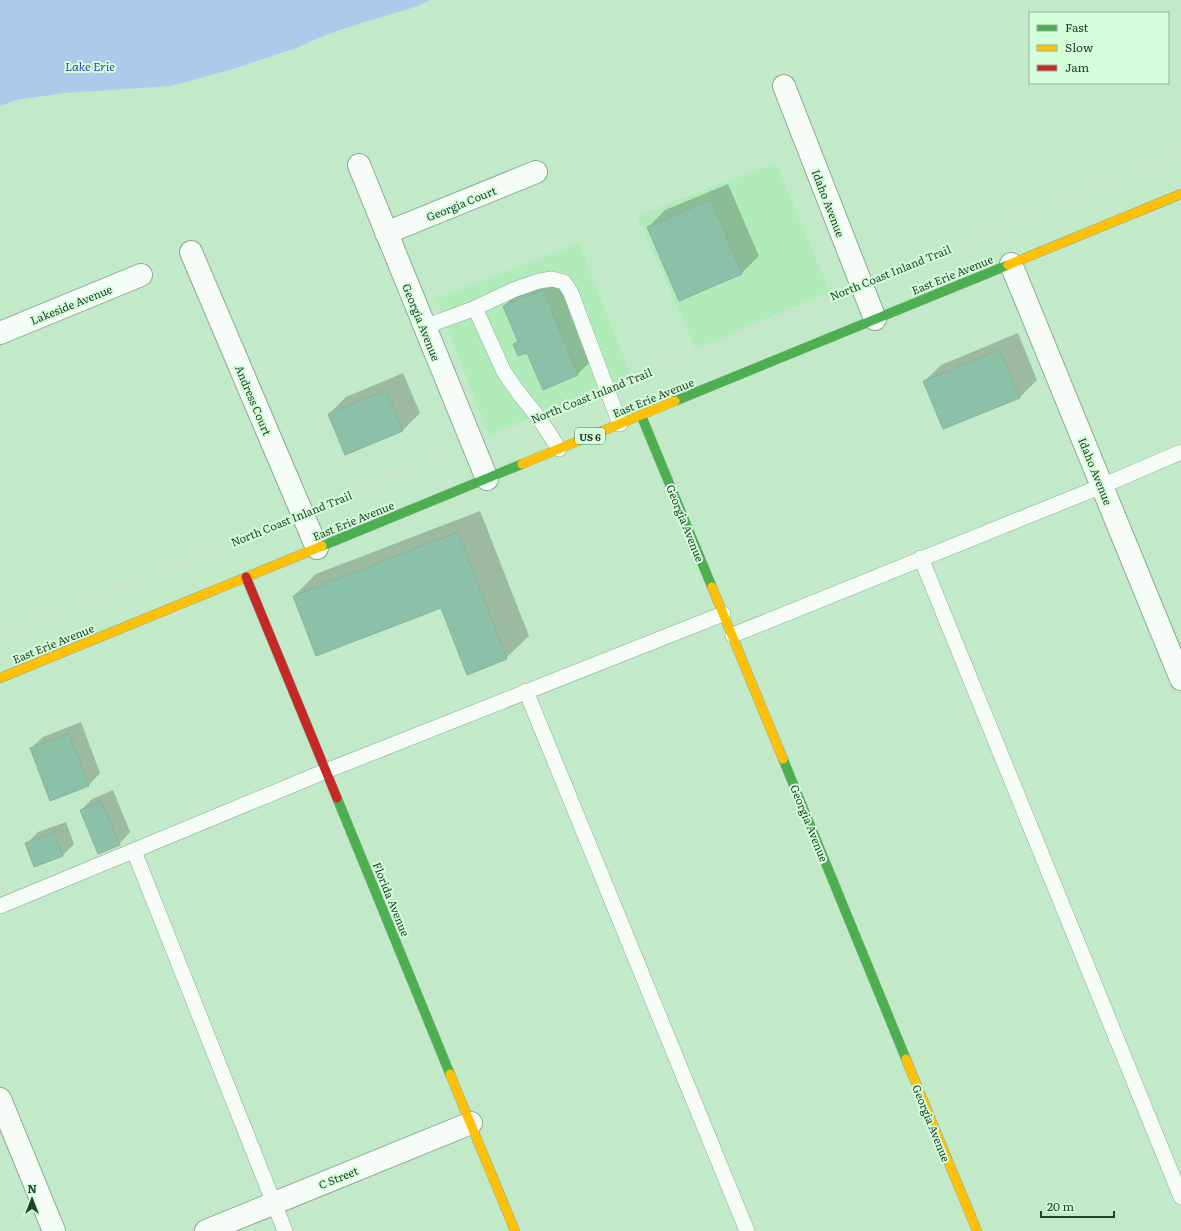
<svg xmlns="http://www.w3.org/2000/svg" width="1181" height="1231" font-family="Literata,serif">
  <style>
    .built { fill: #b0ecba }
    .water { fill: #aecaeb }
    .pier { fill: #c2e9c8 }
    .shadow { fill: #0003 }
    .building { fill: #8cc1a9; stroke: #8cb09b }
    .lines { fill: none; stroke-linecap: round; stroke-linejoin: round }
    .lane-casing { stroke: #8cab92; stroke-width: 16 }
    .street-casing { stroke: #8cab92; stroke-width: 24 }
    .fast-casing { stroke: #8cab92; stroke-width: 10 }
    .slow-casing { stroke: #8cab92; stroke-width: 10 }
    .jam-casing { stroke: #8cab92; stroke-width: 10 }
    .path { stroke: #d0dcd2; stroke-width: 2.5; stroke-dasharray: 3 2; stroke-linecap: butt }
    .lane { stroke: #f6fcf7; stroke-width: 15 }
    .street { stroke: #f6fcf7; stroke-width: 22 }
    .fast { stroke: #4caf50; stroke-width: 9 }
    .slow { stroke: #ffc107; stroke-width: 9 }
    .jam { stroke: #c62828; stroke-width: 9 }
    .labels { text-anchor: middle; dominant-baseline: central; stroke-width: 4; stroke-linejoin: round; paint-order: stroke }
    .shield { fill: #d5fedb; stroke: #5a7a5f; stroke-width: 1 }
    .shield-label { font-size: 10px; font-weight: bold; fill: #25412a }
    .street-label { font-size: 11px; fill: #25412a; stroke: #d5fedb }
    .water-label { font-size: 12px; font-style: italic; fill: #3048bd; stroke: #d5fedb }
  </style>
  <rect width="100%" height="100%" fill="#c2e9c8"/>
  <path class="built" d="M776 163 830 292 696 349 637 216Z
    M579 243 632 378 489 435 436 299Z"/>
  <path class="water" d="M0 0H476L457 1 361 23 331 37 332 44 0 137Z"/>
  <path class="pier" d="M431 0H478L476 2 458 3 374 32 361 25 333 38 334 45 301 73 209 102 202 113 100 134 27 132 0 139V106L16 100 64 93 171 86 233 69 296 48 328 34 361 23 412 8Z"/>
  <path class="shadow" d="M728 184 759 256 742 273 679 299 648 227 665 210Z
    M560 273 595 357 578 374 514 345 518 340 504 306 521 289Z
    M1018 333 1037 380 1020 397 943 428 924 382 941 365Z
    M403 373 420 413 403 430 346 454 329 414 346 397Z
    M480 511 529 636 506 658 441 606 294 596 316 574Z
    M81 722 100 773 89 785 50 799 31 748 43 737Z
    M113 790 130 832 119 844 81 810 92 799Z
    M66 822 74 844 62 856 26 844 38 832Z"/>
  <path class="building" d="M711 200 742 274 679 301 647 227Z
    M543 290 578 375 543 390 527 353 518 356 513 344 518 342 503 306Z
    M1000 350 1020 398 943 429 923 381Z
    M386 390 403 431 345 455 328 414Z
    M458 532 507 659 467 675 441 608 316 656 293 596Z
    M69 733 89 786 50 801 30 748Z
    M101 801 120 845 98 854 80 810Z
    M54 833 63 856 34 867 25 843Z"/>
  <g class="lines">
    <g class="lane-casing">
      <path id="lane" d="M475 308 504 372 518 392 541 421 559 449
        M424 327 473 309 513 290 539 281 552 279 564 282 571 293 620 424
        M921 558 1181 1197
        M733 635 1102 486 1181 452
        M526 691 747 1231
        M134 851 285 1231
        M0 906 326 771 723 614"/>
    </g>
    <g class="street-casing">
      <path id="street" d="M784 86 875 319
        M359 165 487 479
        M386 233 536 172
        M191 252 317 548
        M1011 264 1181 679
        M0 333 141 275
        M0 1099 54 1231
        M206 1231 471 1123"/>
    </g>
    <g class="fast-casing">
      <path id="fast" d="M675 401 1008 265
        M641 415 712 587
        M322 546 522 464
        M783 759 906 1059
        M337 798 450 1074"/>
    </g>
    <g class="slow-casing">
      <path id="slow" d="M1008 265 1181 194
        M522 464 675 401
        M712 587 783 759
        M0 678 322 546
        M906 1059 977 1231
        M450 1074 515 1231"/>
    </g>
    <g class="jam-casing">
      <path id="jam" d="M246 577 337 798"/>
    </g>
    <path class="path" d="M884 275 1181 153
      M625 381 840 293
      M556 410 589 396
      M493 435 518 425
      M323 504 452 452
      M0 638 281 522"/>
    <use href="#lane" class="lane"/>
    <use href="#street" class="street"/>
    <use href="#fast" class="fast"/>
    <use href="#slow" class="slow"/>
    <use href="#jam" class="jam"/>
  </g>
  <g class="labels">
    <rect class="shield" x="575" y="428" width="30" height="16" rx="3"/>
    <g class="shield-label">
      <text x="590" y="436">US 6</text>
    </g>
    <g class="street-label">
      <text transform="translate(461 203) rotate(-22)">Georgia Court</text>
      <text transform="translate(829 203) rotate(69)">Idaho Avenue</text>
      <text transform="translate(890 272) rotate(-22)">North Coast Inland Trail</text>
      <text transform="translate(952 274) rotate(-22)">East Erie Avenue</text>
      <text transform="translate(71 304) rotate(-22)">Lakeside Avenue</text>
      <text transform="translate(422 322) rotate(68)">Georgia Avenue</text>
      <text transform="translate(591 395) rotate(-22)">North Coast Inland Trail</text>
      <text transform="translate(653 397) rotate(-22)">East Erie Avenue</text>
      <text transform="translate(254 400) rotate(67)">Andress Court</text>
      <text transform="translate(1096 471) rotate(68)">Idaho Avenue</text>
      <text transform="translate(291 518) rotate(-22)">North Coast Inland Trail</text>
      <text transform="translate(353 520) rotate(-22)">East Erie Avenue</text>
      <text transform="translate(686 523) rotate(68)">Georgia Avenue</text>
      <text transform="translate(53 643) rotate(-22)">East Erie Avenue</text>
      <text transform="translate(810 823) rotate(68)">Georgia Avenue</text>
      <text transform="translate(392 899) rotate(68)">Florida Avenue</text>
      <text transform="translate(932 1123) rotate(68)">Georgia Avenue</text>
      <text transform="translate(338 1177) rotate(-22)">C Street</text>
    </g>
    <g class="water-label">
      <text x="90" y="66">Lake Erie</text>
    </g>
  </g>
  <rect x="1029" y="12" width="140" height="72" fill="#d5fedb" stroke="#8fb294"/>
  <rect x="1037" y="25" width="20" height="6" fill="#4caf50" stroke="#8fb294"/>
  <text x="1065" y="32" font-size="12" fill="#25412a">Fast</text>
  <rect x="1037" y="45" width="20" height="6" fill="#ffc107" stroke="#8fb294"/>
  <text x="1065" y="52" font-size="12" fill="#25412a">Slow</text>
  <rect x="1037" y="65" width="20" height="6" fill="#c62828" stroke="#8fb294"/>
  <text x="1065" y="72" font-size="12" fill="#25412a">Jam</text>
  <g transform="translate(32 1199)" stroke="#d5fedb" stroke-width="3" paint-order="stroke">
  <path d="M0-3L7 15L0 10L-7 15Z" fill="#25412a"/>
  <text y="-6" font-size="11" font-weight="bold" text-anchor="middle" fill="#25412a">N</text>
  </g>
  <path d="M1041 1211v6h73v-6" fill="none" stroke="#25412a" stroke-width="2"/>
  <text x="1047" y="1211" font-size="12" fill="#25412a" stroke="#d5fedb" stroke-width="3" paint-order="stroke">20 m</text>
</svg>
